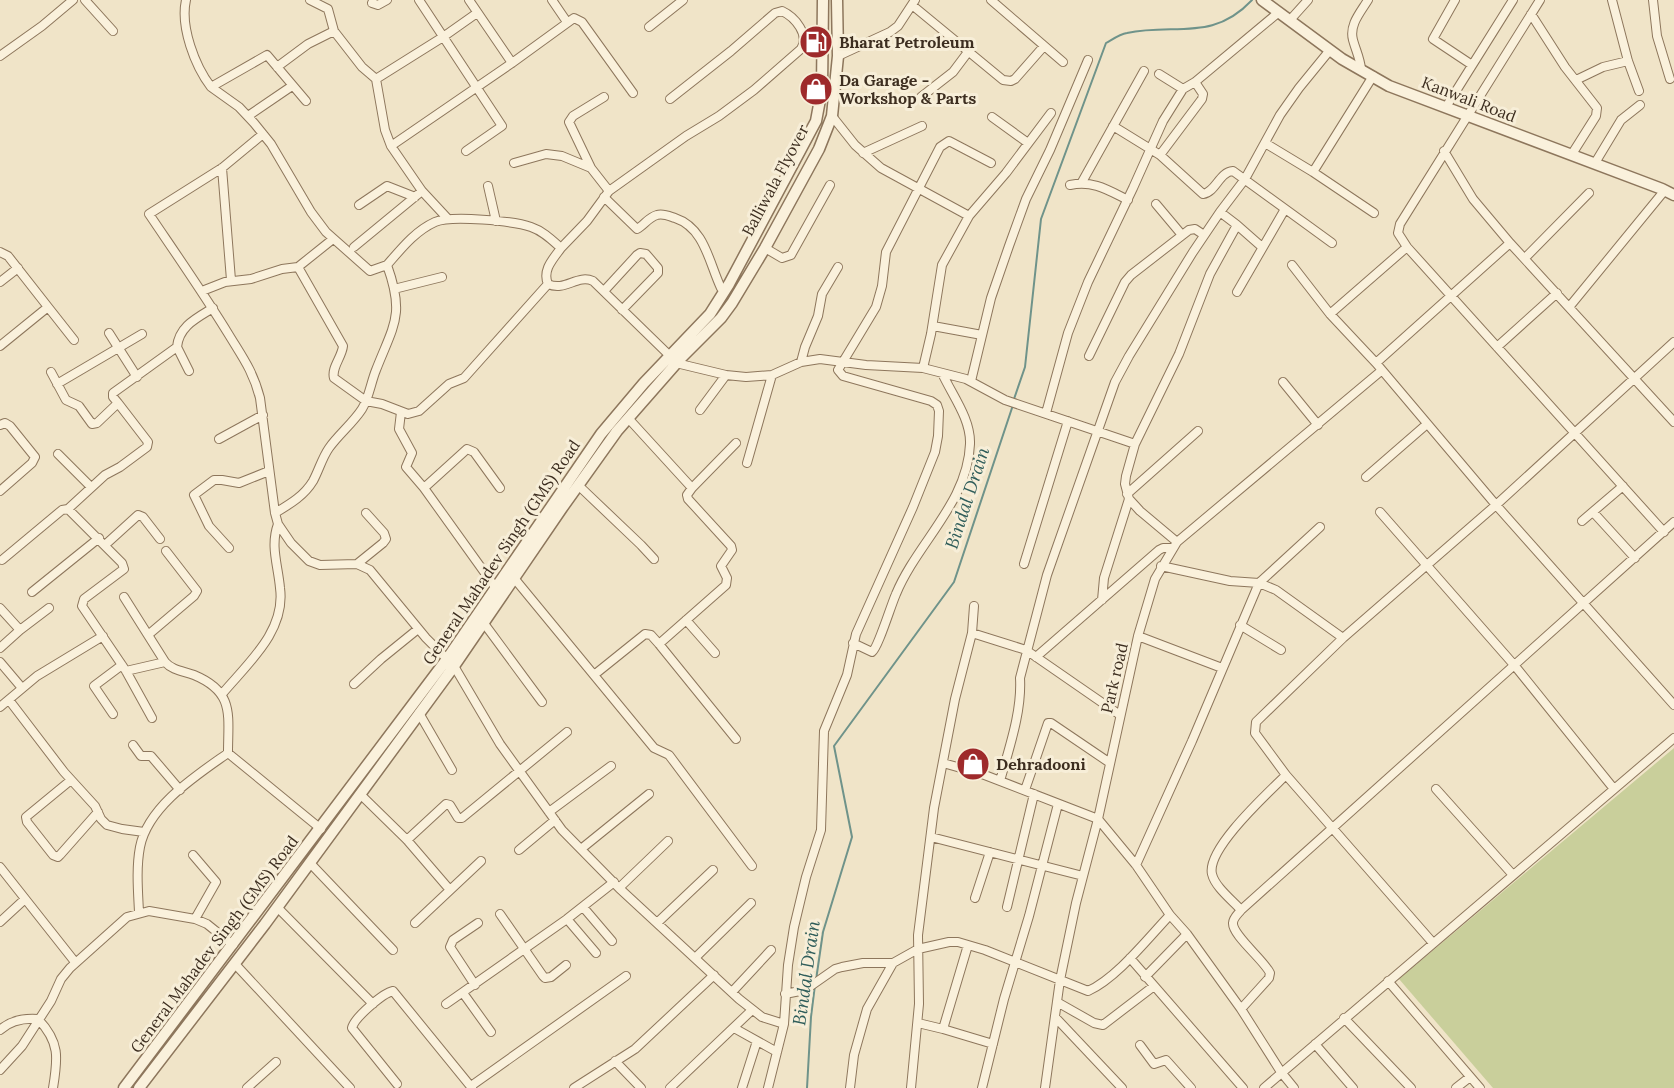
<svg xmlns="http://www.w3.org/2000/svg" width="1674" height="1088" font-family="Lora,serif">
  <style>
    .green { fill: #c9cf9b }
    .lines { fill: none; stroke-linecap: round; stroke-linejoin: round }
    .stream { stroke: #6f938a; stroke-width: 2 }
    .minor-casing { stroke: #8d765c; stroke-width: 10 }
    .tertiary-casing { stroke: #8d765c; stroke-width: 13 }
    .minor { stroke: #faf1dc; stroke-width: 8 }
    .tertiary { stroke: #faf1dc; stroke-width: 10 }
    .labels { text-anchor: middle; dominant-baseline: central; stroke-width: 6; stroke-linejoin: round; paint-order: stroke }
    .poi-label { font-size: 16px; font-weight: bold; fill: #3d2e20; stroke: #f7eed8; text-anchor: start }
    .street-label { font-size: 16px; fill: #3d2e20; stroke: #f7eed8 }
    .water-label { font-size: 18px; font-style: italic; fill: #2f5d5a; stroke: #f7eed8 }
  </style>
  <rect width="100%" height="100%" fill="#f0e4c8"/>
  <path class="green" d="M1674 748V1088H1493L1399 979Z"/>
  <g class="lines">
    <path class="stream" d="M1014 399 1025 367 1041 219 1106 43C1113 39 1120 34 1127 33 1175 23 1213 42 1252 0
      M816 980 823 932 852 837 834 746 954 582 1013 405
      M807 1088 811 1017 815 985"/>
    <g class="minor-casing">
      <path id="minor" d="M85 0 113 31
        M186 0C180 27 195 66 211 87
        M310 0 328 9 334 31
        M419 0 502 126 466 151
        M469 0 512 63
        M552 0 567 22
        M991 0 1063 62
        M1455 0 1433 39 1472 65
        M1540 0 1400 224 1398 233 1407 247 1664 532
        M1612 0 1628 61 1639 91
        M1653 0 1657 36 1670 79
        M372 3 378 5 387 0
        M912 5 1003 80 1011 81 1015 79 1044 46
        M1531 14 1565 67 1597 108 1596 116 1572 154
        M1290 20 1308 0
        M649 27 683 0
        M0 56 42 26 73 0
        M838 56 890 32 898 26 915 0
        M277 67 308 44 334 31 362 67 376 79 385 130 391 146 422 191 448 219
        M1361 69C1360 58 1356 51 1353 40 1349 25 1360 13 1368 0
        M1159 74 1183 89
        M376 79 443 37 477 13
        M1576 80 1603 67 1628 61
        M921 97 953 72 968 52
        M306 101 267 55 211 87 239 107 254 123 271 144 311 212 326 232 370 271 387 265
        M1446 107 1513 0
        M248 116 292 86
        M832 116 855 145 881 168 969 216
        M992 117 1028 143
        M1113 126 1160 155 1203 194C1216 192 1219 172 1233 171L1332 243
        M263 134 222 168 149 214C176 254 204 294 229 335 243 358 253 371 260 398L275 513 278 524 291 543 309 561 320 565 357 564 370 570 426 638 454 666 500 744 562 830 619 888 739 999 762 1017 784 1024
        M1265 143 1313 172 1374 213
        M391 146 512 63 574 18 582 22 633 93
        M1444 151 1473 199 1510 243 1674 422
        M863 153 922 126
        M1160 155 1202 99 1203 94 1195 82
        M514 163 546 154 562 156 591 168 609 191
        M1595 163 1621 120 1640 105
        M222 168 231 280
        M591 168 569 122 573 116 604 97
        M1313 172 1373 76
        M1082 182 1144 71
        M1070 185C1093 180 1108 190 1128 200
        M488 186 496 221
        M604 197 637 229C644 225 649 217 657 215 663 213 669 216 675 218 705 228 709 263 721 288
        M1156 204 1182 235
        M359 205 387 186 415 197
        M1237 225 1262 247
        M354 247 422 191
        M561 248C553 259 542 270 548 284 565 292 577 274 593 281L670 356
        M765 248 782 258 791 255 830 185
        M0 252 8 256 48 307 0 346
        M1525 258 1589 193
        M1292 265 1330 314 1376 363 1496 505 1674 705
        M298 267 343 346C342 357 331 368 334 378L366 401 382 404 408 414 419 411 449 384 464 378 548 284
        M0 282 18 268
        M394 289 442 277
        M202 291 225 282 251 279 282 269 298 267 333 239
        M604 291 637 255 640 253 646 254 658 268V273L622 310
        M1237 292 1285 209
        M1570 306 1665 190
        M48 307 74 340
        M1330 314 1407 247
        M933 326 982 335
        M109 333 137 377
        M177 347 189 371
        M1497 347 1557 293
        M1089 356 1125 282 1131 275 1189 230 1195 229 1204 235
        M801 362 805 347 818 316 822 294 838 267
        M676 363 726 375 746 377 772 375 801 362 820 359 866 365 923 368 966 379 1005 400 1135 444
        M1376 363 1510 243
        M923 368 931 334 942 265 969 216 1006 173 1051 113
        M51 372 66 400 79 406 92 424 97 423 118 403 148 442 147 447 120 467 105 475 68 509
        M971 381 991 298 1009 246 1026 199 1050 150 1088 60
        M1283 382 1318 425
        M57 384 142 334
        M118 403 113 397V393L177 347C179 326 197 318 213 308
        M700 410 726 375
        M401 412 399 429 412 453 406 467 424 488
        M1046 413 1068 333 1088 282 1133 188 1163 121 1183 89 1195 82 1279 12
        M0 425 5 423 10 426 35 457 32 463 0 491
        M219 439 263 415
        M58 454 91 487
        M747 463 772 375
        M1366 477 1427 424
        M578 485 641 545 654 559
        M692 488 736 443
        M1127 494 1198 431
        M1380 512 1515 666 1614 789
        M1593 512 1635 558
        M275 513C290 504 304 496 313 481 319 470 322 458 329 448 339 434 353 423 362 409 369 398 371 382 376 370 394 324 405 315 387 265 401 249 415 231 435 222 451 215 514 221 531 227 543 231 552 240 561 248L587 221 609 191 686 136 719 116 754 90 801 49C810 35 795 17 782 11L775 13 731 51 670 99
        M1582 521 1623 486
        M1177 542 1140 511 1129 499 1125 484 1126 476 1135 444 1179 354 1210 274 1237 225 1220 212
        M105 545 138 515 143 517 160 539
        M229 548 209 526 194 495 214 480H222L239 483 269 471
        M2 560 62 510 68 509 122 563 124 569 84 599 82 606 126 671 152 718
        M357 564 383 543 386 539 384 533 366 513
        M1024 564 1068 421
        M1161 566 1230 581 1259 583 1276 590 1343 638
        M514 578 654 748 669 755 672 759 752 866
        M495 587 424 488 467 449 474 452 500 488
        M32 592 99 538
        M124 597 165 662
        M1102 600 1104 578 1129 499
        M0 608 20 630 0 648
        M686 620 715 653
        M483 622 542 702
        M1240 625 1281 650
        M20 630 49 608
        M972 633 1026 650 1120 715
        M148 635 194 596 197 591 166 551
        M1138 636 1222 668
        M853 643 872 652C878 648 891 605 896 594 917 543 968 502 970 444 971 419 952 395 942 373
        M659 644 736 739
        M1036 657 1159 550 1163 548H1172
        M0 662 22 688
        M126 671 165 662C173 671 184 671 194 675 235 692 228 715 228 753L321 829
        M594 675 645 634 651 635 659 644 726 585 727 578 721 566 732 550 731 546 688 499 687 495 692 488 628 418
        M354 684 381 659 418 629
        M222 694C248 663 286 631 280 588 278 565 270 546 278 524
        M9 700 64 772 95 806 101 819 107 825 122 829 144 832
        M0 707 37 676 103 636
        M419 713 452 770
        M113 714 94 686 122 665
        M133 745 141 756H151L180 790
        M943 763 982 774 1098 819 1136 865 1170 915 1187 934 1241 1009 1281 1072 1294 1088
        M71 780 26 817 27 822 53 855 58 857 60 855 98 812
        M1000 781C1009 748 1022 712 1020 678L1047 575 1115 382 1129 356 1193 252 1220 212 1245 179 1280 115 1299 88 1330 50
        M1436 789 1513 875
        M1025 790 1048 723H1051L1110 763
        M360 794 407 840 450 890
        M549 812 611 766
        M931 837 1083 876
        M407 840 446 804 450 805 458 818H462L567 732
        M581 849 649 794
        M519 850 555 820
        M193 855 216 882 195 919
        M310 863 393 950
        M1136 865 1192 741 1259 583 1320 527
        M0 867 75 962
        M619 888 668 841
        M975 898 990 852
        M277 907 373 1004
        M583 907 612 941
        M1007 907 1034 794
        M1241 910C1232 900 1215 887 1212 874 1206 849 1268 793 1286 775
        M139 912C138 891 136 868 140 847 148 806 197 775 228 753
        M500 914 543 976 545 978 551 977 566 965
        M567 919 596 953
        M0 922 25 899
        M415 923 481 861
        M657 923 713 870
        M1433 943 1286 775 1255 733 1256 722 1343 638 1496 505 1674 342
        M695 958 751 903
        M1130 958 1243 1088
        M235 964 350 1088
        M1145 977 1187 934
        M1388 981 1480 1088
        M475 985 450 947 453 940 478 923
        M732 992 771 950
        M463 993 491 1032
        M785 994 805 990 835 969 842 967 863 963H893L918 949 949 942H958L985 950 1088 991C1117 978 1148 938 1170 915
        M1057 1002 1094 1023 1103 1025 1154 986
        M446 1004 567 919 614 882
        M1241 1009 1269 978 1270 973C1264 960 1232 935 1233 923 1233 918 1238 914 1241 910L1674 522
        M1055 1017 1122 1088
        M1344 1018 1411 1088
        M918 1023 943 1029 968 945
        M734 1028 777 1052
        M943 1029 993 1044
        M0 1030C11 1020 24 1018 38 1019 60 1042 58 1058 53 1088
        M1315 1044 1353 1088
        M1140 1045 1154 1064 1166 1060 1191 1088
        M615 1061 641 1088
        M0 1070 22 1046 51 1001 61 979 70 968 127 917 149 911 195 919 207 924 233 945
        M397 1084 352 1028C354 1018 383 993 393 991L472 1088
        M471 1086 626 976
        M247 1088 276 1062
        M574 1088 635 1049 714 975
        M670 1088 752 1010
        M742 1088 757 1041
        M768 1088 784 1024 788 965 794 927 806 877 821 830 824 731 847 675 856 634 913 507 935 452 938 436 939 411 937 405 931 401 843 376 838 370 876 307 882 286 886 252 940 147 949 141 991 163
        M850 1088 854 1055 867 1009 893 963
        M911 1088 919 1004 918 935 934 808 955 699 972 633 974 606
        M982 1088 1004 999 1029 916 1058 804
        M1045 1088 1060 980 1076 903 1098 819 1138 636 1155 579 1177 542 1381 371
        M1264 1088 1674 738
        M1456 1088 1470 1077"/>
    </g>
    <g class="tertiary-casing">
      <path id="tertiary" d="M1262 0 1342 59 1389 86 1662 189 1674 195
        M124 1088 447 659 601 434 644 383 710 314 729 284 816 121 822 89 823 0
        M139 1088 265 924 452 669 562 508 617 431 681 358 721 318 732 303 765 248 819 149 832 116 838 56 837 0"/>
    </g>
    <use href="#minor" class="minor"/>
    <use href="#tertiary" class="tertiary"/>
  </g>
  <defs>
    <g id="fuel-disc" transform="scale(1.725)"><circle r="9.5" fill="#9e2a2b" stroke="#f7eed8"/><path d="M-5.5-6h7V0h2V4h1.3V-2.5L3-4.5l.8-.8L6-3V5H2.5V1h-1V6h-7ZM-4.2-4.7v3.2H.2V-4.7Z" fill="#fff"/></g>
    <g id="shop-disc" transform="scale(1.725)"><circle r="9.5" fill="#9e2a2b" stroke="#f7eed8"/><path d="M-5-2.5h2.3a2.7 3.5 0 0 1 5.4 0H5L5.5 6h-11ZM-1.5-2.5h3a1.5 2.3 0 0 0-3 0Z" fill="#fff"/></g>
  </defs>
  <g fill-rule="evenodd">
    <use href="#fuel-disc" x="816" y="42"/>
    <use href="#shop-disc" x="816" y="89"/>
    <use href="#shop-disc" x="973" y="764"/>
  </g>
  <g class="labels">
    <g class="poi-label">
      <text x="839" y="42">Bharat Petroleum</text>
      <text x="839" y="80">Da Garage -<tspan x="839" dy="18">Workshop &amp; Parts</tspan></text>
      <text x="996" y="764">Dehradooni</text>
    </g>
    <g class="street-label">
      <text transform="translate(1469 99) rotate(21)">Kanwali Road</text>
      <text transform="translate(775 180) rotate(-62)">Balliwala Flyover</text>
      <text transform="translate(501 552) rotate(-56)">General Mahadev Singh (GMS) Road</text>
      <text transform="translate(1114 678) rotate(-77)">Park road</text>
      <text transform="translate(214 944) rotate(-53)">General Mahadev Singh (GMS) Road</text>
    </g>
    <g class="water-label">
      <text transform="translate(967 498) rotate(-72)">Bindal Drain</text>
      <text transform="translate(806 973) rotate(-82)">Bindal Drain</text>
    </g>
  </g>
</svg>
